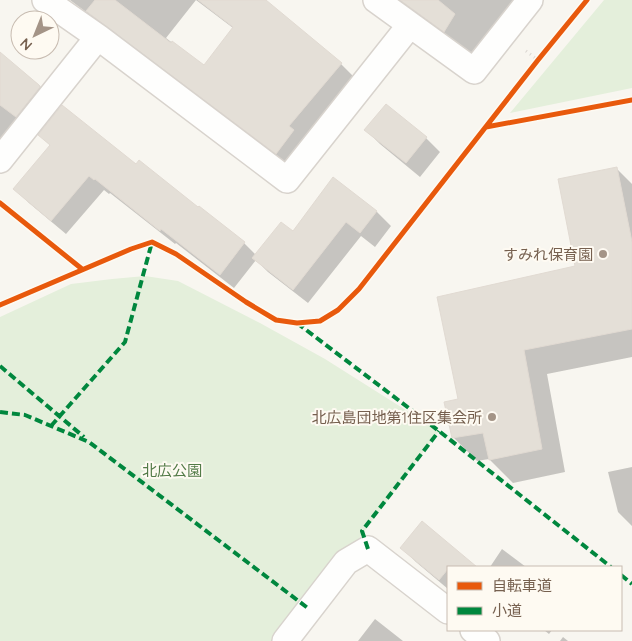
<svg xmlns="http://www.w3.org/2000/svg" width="632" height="641" font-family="Quicksand,'Noto Sans JP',sans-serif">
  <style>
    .green { fill: #e4efdb }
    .shadow { fill: #0003; fill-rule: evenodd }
    .building { fill: #e4dfd7; stroke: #e1dad2 }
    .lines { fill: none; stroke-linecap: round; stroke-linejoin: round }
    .minor-casing { stroke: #d8d3cd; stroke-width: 28 }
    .path { stroke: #dad6d0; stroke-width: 3; stroke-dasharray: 1 4; stroke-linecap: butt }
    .minor { stroke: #fefefd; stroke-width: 25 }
    .quiet { stroke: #00873e; stroke-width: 4; stroke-dasharray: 8 4; stroke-linecap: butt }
    .cycleway-casing { stroke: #fefaf2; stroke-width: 8 }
    .cycleway { stroke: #e8590c; stroke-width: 5 }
    .poi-dot { fill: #a49487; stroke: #fefaf2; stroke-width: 2 }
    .labels { text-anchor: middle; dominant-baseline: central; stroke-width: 4; stroke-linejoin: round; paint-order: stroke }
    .poi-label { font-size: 15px; fill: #76604f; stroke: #fefaf2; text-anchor: end }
    .park-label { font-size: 15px; fill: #537b48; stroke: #fefaf2 }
  </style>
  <rect width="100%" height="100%" fill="#f8f6f0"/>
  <path class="green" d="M604 0H632V88L510 113Z
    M145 276 178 281 260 323 325 359 439 431 283 641H0V317L71 284 112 279Z"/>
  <path class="shadow" d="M70 0H263L341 64 355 78 302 140 307 145 291 167ZM196 0 233 28 204 67 166 38Z
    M394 0H523L478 58Z
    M0 54 39 85 53 100 0 160Z
    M386 105 426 138 440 152 420 177 380 144 366 130Z
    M40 135 136 166 199 209 200 208 244 243 256 255 293 232 334 179 377 212 391 226 375 247 361 236 308 303 268 272 256 260 234 288 176 243 175 244 110 193 109 194 104 190 66 234 29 203 15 189 51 146Z
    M616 168 632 184V357L547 374 565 472 513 483 489 459 477 461 454 438 459 400 577 267Z
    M632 467V526L618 512 608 472Z
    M402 548 460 554 473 567H448V589L416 562Z
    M502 549 526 567H490Z
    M375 619 403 641H358Z
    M544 630H552L549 634Z
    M563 637 568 641H560Z"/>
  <path class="building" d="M95 0H115L171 43 172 41 204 65 233 27 198 0H266L342 63 289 126 294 130 276 154 86 11Z
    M400 0H438L455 14 444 32Z
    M0 52 39 85 40 87 16 117 0 105Z
    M386 104 427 137 406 163 364 130Z
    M62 105 136 164 139 160 198 207 199 206 245 242 220 275 161 229 160 231 95 179 94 180 89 176 51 221 13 189 50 145 38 135Z
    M617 167 632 242V329L524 350 542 449 489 460 483 433 452 438 444 402 458 399 437 297 575 266 558 179Z
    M333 177 377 211 360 233 346 222 293 290 252 258 281 222 293 231Z
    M422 521 477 567H448V569L439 580 400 548Z"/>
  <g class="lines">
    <g class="minor-casing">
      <path id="minor" d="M45 0 98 37 287 180 410 25
        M376 0 474 71 530 0
        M0 160 98 37
        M473 630 487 641
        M285 641 346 562 368 549 448 611"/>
    </g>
    <path class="path" d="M526 51 538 60"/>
    <use href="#minor" class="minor"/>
    <path class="quiet" d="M297 323 439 431 611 567
      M0 366 84 437
      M0 412 25 415 89 442 309 609
      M51 426 125 342 152 242
      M368 549 362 531 439 431
      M621 575 632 584"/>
    <g class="cycleway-casing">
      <path id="cycleway" d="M486 127 632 100
        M0 203 82 269
        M0 305 131 249 152 242 176 254 246 302 276 320 297 323 320 321 338 310 359 289 538 60 587 0"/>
    </g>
    <use href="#cycleway" class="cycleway"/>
  </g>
  <g class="poi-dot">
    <circle cx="603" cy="254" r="5"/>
    <circle cx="492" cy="417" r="5"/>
  </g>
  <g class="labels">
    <g class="poi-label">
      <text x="593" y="254">すみれ保育園</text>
      <text x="482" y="417">北広島団地第1住区集会所</text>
    </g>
    <g class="park-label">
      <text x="172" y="470">北広公園</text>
    </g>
  </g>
  <rect x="447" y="566" width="175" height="65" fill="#fefaf2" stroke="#c8bcb1"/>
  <rect x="457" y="582" width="25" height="8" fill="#e8590c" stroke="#c8bcb1"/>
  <text x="492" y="591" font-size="15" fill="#76604f">自転車道</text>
  <rect x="457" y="607" width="25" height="8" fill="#00873e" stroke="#c8bcb1"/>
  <text x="492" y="616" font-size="15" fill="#76604f">小道</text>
  <g transform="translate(35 35) rotate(223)"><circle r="24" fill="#fefaf2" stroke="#c8bcb1"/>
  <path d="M0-4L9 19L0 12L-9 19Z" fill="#a49487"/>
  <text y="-8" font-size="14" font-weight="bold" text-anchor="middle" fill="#76604f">N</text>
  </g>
</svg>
